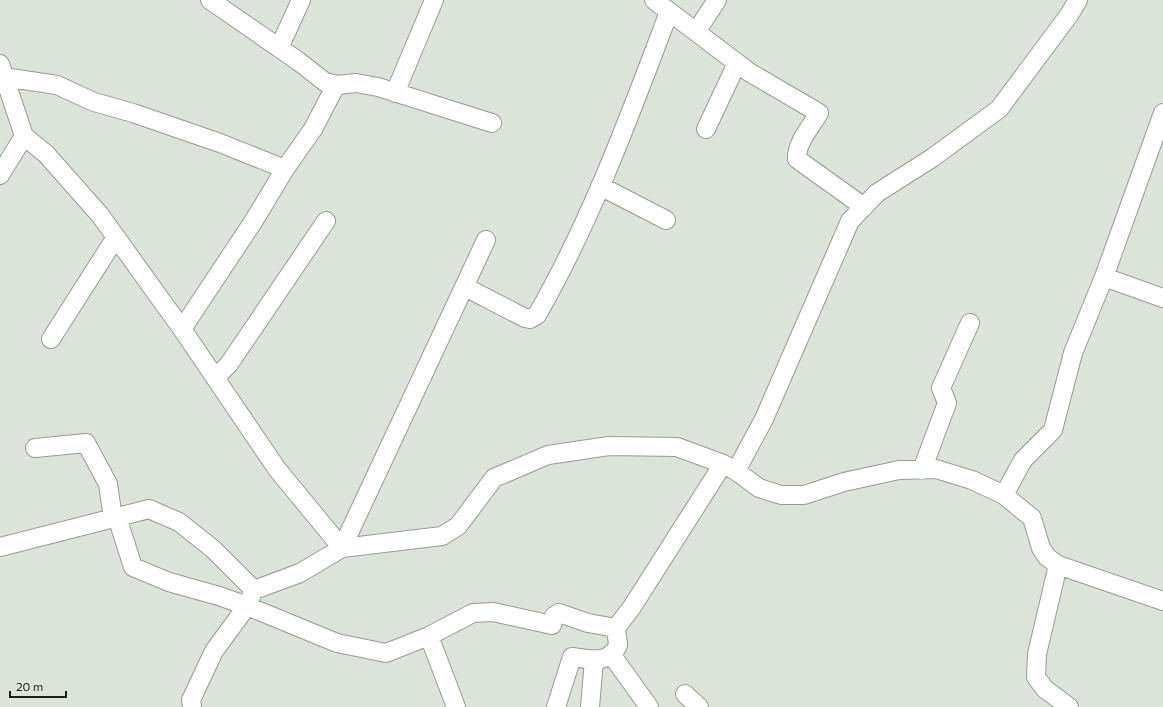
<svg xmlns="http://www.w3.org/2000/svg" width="1163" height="707" font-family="Commissioner,sans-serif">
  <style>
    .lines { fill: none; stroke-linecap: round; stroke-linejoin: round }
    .street-casing { stroke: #959c91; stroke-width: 20 }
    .street { stroke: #fff; stroke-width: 18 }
  </style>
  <rect width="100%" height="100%" fill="#dce4d9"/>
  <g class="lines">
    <g class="street-casing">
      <path id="street" d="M210 0 298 61 325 82 336 85 356 83 378 87 492 123
        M654 0 749 72 819 113C811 127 796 143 797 159L864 207
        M696 32 717 0
        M279 48 301 0
        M0 64 24 136 46 154 100 215 182 329 277 469 342 548 486 240
        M4 77 57 85 94 102 133 113 220 143 285 169
        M395 93 434 0
        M706 129 737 63
        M0 175 24 136
        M600 186 666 220
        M1104 277 1163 298
        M465 287 525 318 530 319 537 315C592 219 630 115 669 12
        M182 329 253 222 285 169 313 129 336 85
        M51 339 116 237
        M215 378 229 364 326 221
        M35 448 86 443 108 484 113 519
        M922 470 947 403 941 388 970 323
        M736 471 764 419 850 221 877 193 932 158 999 109 1069 15 1078 0
        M1004 495 1023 460 1053 430 1073 353 1104 277 1163 113
        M117 517 133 567 169 582 219 596 247 606 337 643 386 653 429 636 473 613 493 612 552 625 554 616 559 613 588 623 616 628 632 607 723 464
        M0 547 149 509 179 522 213 549 254 590
        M1058 565 1037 654 1036 677 1045 689 1069 707
        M429 636 456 707
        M611 654 649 707
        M685 694 699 707
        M192 707 191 700 214 651 247 606 254 590 300 573 342 548 442 536 458 526 494 478 548 455 609 446 677 447 723 464 736 471 759 488 781 495H804L844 482 899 470 936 469 972 480 1004 495 1032 518 1041 548 1047 557 1058 565 1163 601
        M556 707 572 657C589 659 610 665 618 645L616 628
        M590 707 594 660"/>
    </g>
    <use href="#street" class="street"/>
  </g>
  <path d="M10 691v6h56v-6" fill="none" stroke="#1b1e1a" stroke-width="2"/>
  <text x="16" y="691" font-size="12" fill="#1b1e1a" stroke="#dce4d9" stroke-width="3" paint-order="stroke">20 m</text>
</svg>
